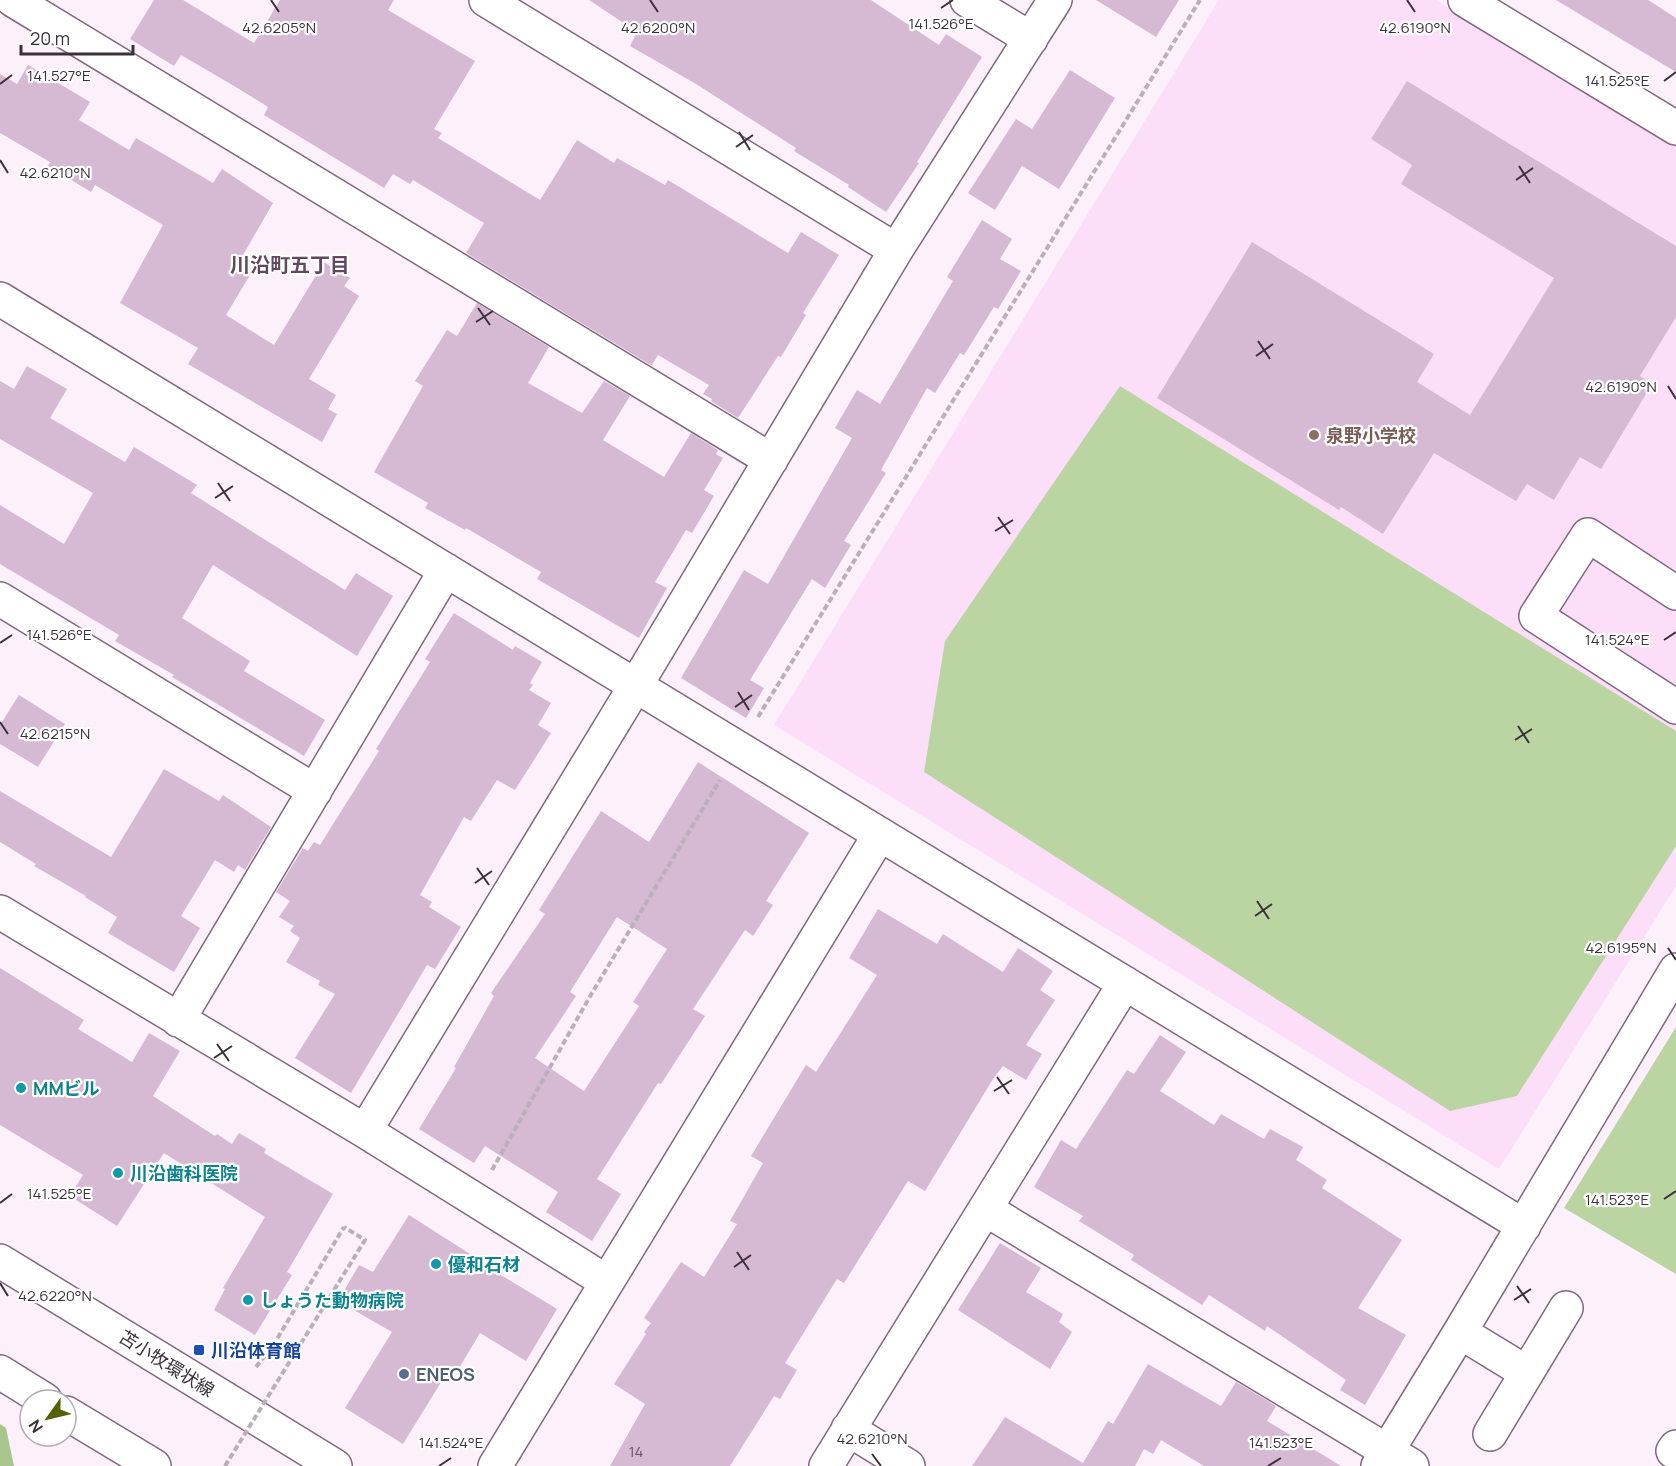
<svg xmlns="http://www.w3.org/2000/svg" width="1676" height="1466" font-family="Manrope,'Noto Sans JP',sans-serif">
  <style>
    .built { fill: #fcdef9 }
    .green { fill: #bbd5a2 }
    .forest { fill: #aac68f }
    .building { fill: #d6b9d3; fill-rule: evenodd }
    .lines { fill: none; stroke-linecap: round; stroke-linejoin: round }
    .minor-casing { stroke: #826880; stroke-width: 36 }
    .major-casing { stroke: #826880; stroke-width: 36 }
    .path { stroke: #bbafba; stroke-width: 4; stroke-dasharray: 6 3; stroke-linecap: butt }
    .minor { stroke: #fff; stroke-width: 33 }
    .major { stroke: #fff; stroke-width: 33 }
    .path-bridge { stroke: #bbafba; stroke-width: 4; stroke-dasharray: 6 3; stroke-linecap: butt }
    .ticks { fill: none; stroke: #3c303b; stroke-width: 2 }
    .education-dot { fill: #8d6e63; stroke: #fff; stroke-width: 2 }
    .culture-dot { fill: #0f9aa8; stroke: #fff; stroke-width: 2 }
    .transit-dot { fill: #1a4fb4; stroke: #fff; stroke-width: 2 }
    .service-dot { fill: #5c6f8a; stroke: #fff; stroke-width: 2 }
    .labels { text-anchor: middle; dominant-baseline: central; stroke-width: 4.5; stroke-linejoin: round; paint-order: stroke }
    .number-label { font-size: 15px; fill: #625261 }
    .education-label { font-size: 18px; font-weight: bold; fill: #785e54; stroke: #fff; text-anchor: start }
    .culture-label { font-size: 18px; font-weight: bold; fill: #0d838f; stroke: #fff; text-anchor: start }
    .transit-label { font-size: 18px; font-weight: bold; fill: #164399; stroke: #fff; text-anchor: start }
    .street-label { font-size: 18px; fill: #3c303b; stroke: #fff }
    .service-label { font-size: 18px; font-weight: bold; fill: #4e5e75; stroke: #fff; text-anchor: start }
    .neighbourhood-label { font-size: 20px; font-weight: bold; fill: #61485f; stroke: #fff }
    .ticks-label { font-size: 15px; text-anchor: middle; fill: #3c303b; stroke: #fff; stroke-width: 4.5; stroke-linejoin: round; paint-order: stroke }
  </style>
  <rect width="100%" height="100%" fill="#fcf0fb"/>
  <path class="built" d="M1219 0H1436L1676 145V886L1499 1169 774 725Z"/>
  <path class="green" d="M1120 386 1676 731V846L1517 1096 1450 1111 924 772 945 641Z
    M1676 1027V1274L1564 1208Z"/>
  <path class="forest" d="M0 1424 6 1428 14 1466H0Z"/>
  <path class="building" d="M154 0H183L254 43 280 0H394L388 10 475 61 434 129 442 133 438 138 540 200 577 140 614 163 617 158 665 185 668 180 788 253 801 232 839 255 803 313 806 315 781 357 778 356 738 418 711 401 712 399 703 394 709 385 658 355 652 365 649 364 466 253 484 223 413 180 410 184 393 174 384 188 264 115 268 107 234 86 181 55 174 66 130 39Z
    M589 0H871L939 45 946 34 982 57 917 162 919 163 886 212 848 187 849 185 794 151 796 148 696 84 630 46 637 32Z
    M1096 0H1179L1156 37Z
    M1556 0H1648L1676 18V72Z
    M28 65 90 102 79 120 129 150 136 138 213 183 222 169 273 203 239 262 253 270 226 315 274 345 324 262 350 278 344 286 359 296 309 379 336 395 328 409 337 414 322 442 188 364 198 348 120 303 163 225 95 185 91 192 48 166 50 162 0 133V74L17 84Z
    M1070 70 1115 98 1059 189 1022 166 995 210 968 193 1016 119 1032 129Z
    M1407 81 1676 246V317L1640 376 1652 384 1601 469 1580 457 1554 500 1527 484 1516 501 1434 453 1383 534 1341 507 1339 510 1157 398 1252 242 1434 354 1417 382 1470 415 1554 278 1401 184 1412 165 1371 139Z
    M982 220 1012 239 1000 259 1021 271 998 309 994 307 964 355 960 353 935 393 927 388 881 470 886 473 844 541 851 545 825 588 812 579 750 680 764 688 746 718 681 678 744 570 768 584 852 438 835 428 857 390 880 404 953 281 947 277Z
    M477 303 549 347 528 383 582 413 604 381 630 396 603 440 664 477 691 433 718 450 716 454 723 458 704 490 714 496 692 533 686 530 655 582 667 588 639 638 537 579 541 572 466 528 465 530 425 508 428 503 374 472 423 386 415 381 447 330 457 336Z
    M27 366 67 389 50 418 125 462 134 447 197 485 191 493 345 590 356 573 393 596 357 656 213 565 182 618 250 661 244 671 325 720 304 756 172 677 174 675 115 641 119 635 0 564V505L64 544 93 493 0 439V381L14 389Z
    M454 613 513 650 515 646 542 662 530 683 533 685 529 690 551 703 538 725 551 733 515 790 497 780 471 821 464 817 420 895 432 902 429 907 461 927 435 969 427 965 351 1093 295 1058 335 994 318 985 320 981 286 962 300 938 290 931 294 926 279 917 290 901 276 892 303 848 308 851 314 842 320 845 379 751 376 749 430 662 425 659Z
    M19 695 65 724 38 767 0 744V725Z
    M698 762 809 833 766 901 773 905 753 936 745 930 693 1009 705 1016 661 1084 658 1083 597 1179 621 1194 592 1241 546 1212 558 1192 485 1146 474 1163 419 1129 456 1068 454 1067 494 996 491 993 545 914 539 910 601 811 649 842ZM617 917 667 949 633 1002 639 1006 584 1091 535 1058 576 996 570 992Z
    M164 769 219 801 223 795 271 827 245 870 238 865 234 872 215 860 181 916 200 928 174 972 108 933 117 917 85 897 86 896 34 866 36 864 0 842V791L111 857Z
    M878 909 937 944 943 934 1003 972 1018 948 1053 971 1040 990 1055 1000 1026 1045 1042 1054 1026 1080 1003 1066 993 1079 925 1191 908 1181 844 1283 837 1279 785 1363 797 1370 780 1399 774 1396 730 1466H610L645 1404 614 1384 646 1334 644 1332 651 1323 644 1318 681 1262 704 1277 737 1224 730 1221 763 1163 751 1156 806 1065 816 1072 877 975 849 958Z
    M0 968 84 1020 78 1029 132 1062 149 1033 180 1051 153 1096 215 1136 217 1134 232 1144 239 1133 266 1149 264 1153 333 1194 287 1272 292 1275 255 1335 214 1310 225 1289 223 1288 265 1217 164 1153 117 1226 70 1196 83 1175 0 1125Z
    M1160 1035 1186 1052 1160 1091 1214 1125 1221 1114 1264 1139 1270 1129 1303 1147 1296 1160 1327 1180 1322 1188 1402 1240 1358 1308 1406 1335 1365 1405 1340 1390 1346 1380 1267 1326 1265 1331 1209 1295 1202 1305 1131 1260 1134 1255 1079 1221 1083 1216 1034 1187 1061 1140 1076 1149 1127 1070 1134 1074Z
    M409 1215 492 1268 491 1269 557 1309 526 1361 480 1333 458 1370 451 1366 403 1444 345 1408 392 1332 338 1301 359 1265 373 1272Z
    M1000 1243 1041 1268 1026 1292 1063 1314 1059 1322 1072 1332 1050 1369 958 1310Z
    M1148 1364 1221 1406 1236 1382 1276 1406 1267 1421 1341 1466H1204L1161 1440 1153 1454 1144 1449 1135 1466H972L1005 1417 1083 1463 1108 1421 1113 1424Z"/>
  <g class="lines">
    <g class="minor-casing">
      <path id="minor" d="M13 0 771 460
        M486 0 896 250
        M967 0 1031 39
        M1465 0 1676 128
        M0 299 1524 1226
        M1676 593 1588 535 1536 616 1676 707
        M0 599 315 791
        M0 912 365 1131 607 1282
        M178 1020 446 570
        M365 1131 636 685 896 250 1055 0
        M985 1209 1412 1466
        M1460 1332 1527 1373
        M848 1429 908 1466
        M1490 1434 1566 1308
        M1676 1447 1673 1451 1676 1452
        M495 1466 880 834
        M826 1466 1125 983
        M1378 1466 1460 1332 1676 970"/>
    </g>
    <g class="major-casing">
      <path id="major" d="M0 1261 335 1466
        M0 1372 45 1400
        M66 1413 154 1466"/>
    </g>
    <path class="path" d="M758 717 1200 0
      M492 1170 589 998 720 780
      M256 1367 274 1344 344 1227"/>
    <use href="#minor" class="minor"/>
    <use href="#major" class="major"/>
    <path class="path-bridge" d="M225 1466 365 1240 344 1227"/>
  </g>
  <path class="ticks" d="M271 0 279 12M650 0 658 12M1407 0 1415 12M941 8 953 0M1664 81 1676 72M0 84 12 75M739 132 750 150M736 147 753 135M0 160 8 173M1519 166 1530 183M1516 180 1533 168M478 308 490 325M476 322 493 311M1258 341 1270 359M1256 356 1273 344M1668 386 1676 399M218 483 230 501M215 498 233 486M998 517 1010 534M995 531 1013 520M1664 640 1676 632M0 643 12 635M738 692 749 710M735 707 752 695M0 722 8 734M1518 726 1529 743M1515 740 1532 729M477 868 489 885M475 883 492 871M1257 901 1269 919M1255 916 1272 904M1668 948 1676 960M217 1044 229 1061M214 1058 232 1046M997 1077 1009 1094M994 1091 1012 1080M1664 1199 1676 1191M0 1203 12 1194M737 1252 749 1270M734 1267 751 1255M0 1283 8 1296M1517 1286 1529 1303M1514 1300 1531 1289M872 1454 881 1466M439 1466 451 1458M1268 1466 1281 1458"/>
  <circle class="education-dot" cx="1314" cy="435" r="6"/>
  <g class="culture-dot">
    <circle cx="21" cy="1088" r="6"/>
    <circle cx="118" cy="1173" r="6"/>
    <circle cx="436" cy="1264" r="6"/>
    <circle cx="248" cy="1300" r="6"/>
  </g>
  <rect class="transit-dot" x="193" y="1344" width="12" height="12" rx="3"/>
  <circle class="service-dot" cx="404" cy="1374" r="6"/>
  <g class="labels">
    <g class="number-label">
      <text x="636" y="1451">14</text>
    </g>
    <g class="education-label">
      <text x="1326" y="435">泉野小学校</text>
    </g>
    <g class="culture-label">
      <text x="33" y="1088">MMビル</text>
      <text x="130" y="1173">川沿歯科医院</text>
      <text x="448" y="1264">優和石材</text>
      <text x="260" y="1300">しょうた動物病院</text>
    </g>
    <g class="transit-label">
      <text x="211" y="1350">川沿体育館</text>
    </g>
    <g class="street-label">
      <text transform="translate(167 1363) rotate(32)">苫小牧環状線</text>
    </g>
    <g class="service-label">
      <text x="416" y="1374">ENEOS</text>
    </g>
    <g class="neighbourhood-label">
      <text x="290" y="264">川沿町五丁目</text>
    </g>
  </g>
  <g class="ticks-label">
    <text x="941" y="29">141.526°E</text>
    <text x="279" y="33">42.6205°N</text>
    <text x="658" y="33">42.6200°N</text>
    <text x="1415" y="33">42.6190°N</text>
    <text x="59" y="81">141.527°E</text>
    <text x="1617" y="86">141.525°E</text>
    <text x="55" y="178">42.6210°N</text>
    <text x="1621" y="392">42.6190°N</text>
    <text x="59" y="640">141.526°E</text>
    <text x="1617" y="645">141.524°E</text>
    <text x="55" y="739">42.6215°N</text>
    <text x="1621" y="953">42.6195°N</text>
    <text x="59" y="1199">141.525°E</text>
    <text x="1617" y="1205">141.523°E</text>
    <text x="55" y="1301">42.6220°N</text>
    <text x="872" y="1444">42.6210°N</text>
    <text x="451" y="1448">141.524°E</text>
    <text x="1281" y="1448">141.523°E</text>
  </g>
  <g transform="translate(48 1418) rotate(236)"><circle r="28" fill="#ffffff" stroke="#b1acb1" stroke-width="1.5"/>
  <path d="M0-4.5L10 22L0 15L-10 22Z" fill="#546205"/>
  <text y="-9" font-size="16" font-weight="bold" text-anchor="middle" fill="#3c303b">N</text>
  </g>
  <path d="M21 45v9h112v-9" fill="none" stroke="#3c303b" stroke-width="3"/>
  <text x="30" y="45" font-size="18" fill="#3c303b" stroke="#ffffff" stroke-width="4.5" paint-order="stroke">20 m</text>
</svg>
